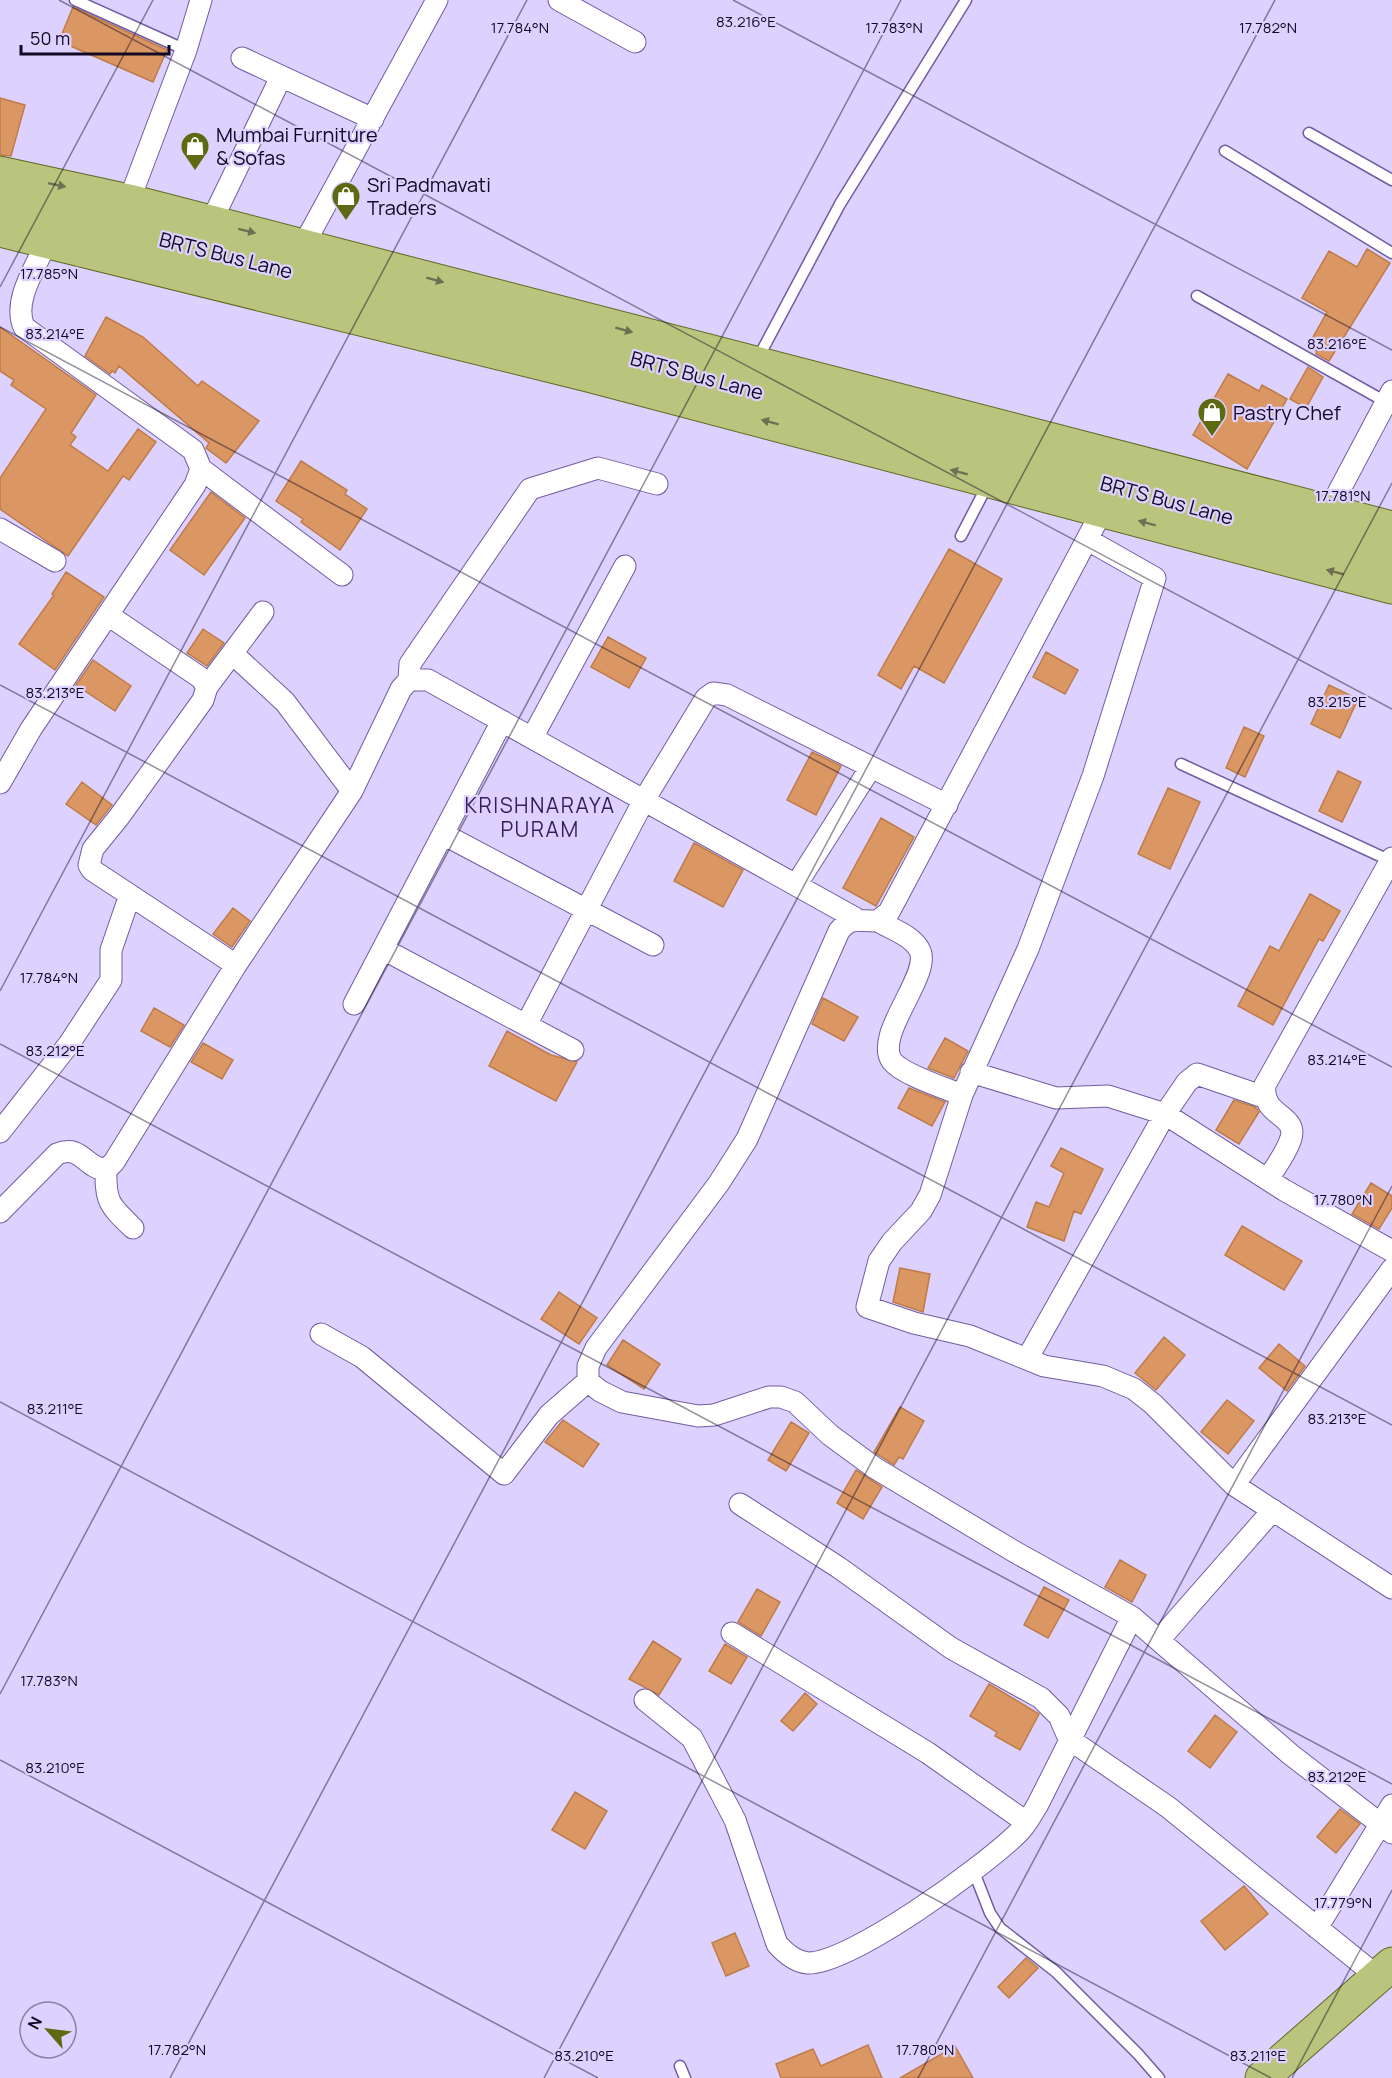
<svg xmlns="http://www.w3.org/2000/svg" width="1392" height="2078" font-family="Manrope,sans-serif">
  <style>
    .building { fill: #db9763; stroke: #be7c48; stroke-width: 1.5 }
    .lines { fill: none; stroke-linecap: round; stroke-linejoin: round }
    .lane-casing { stroke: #725ca1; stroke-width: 13 }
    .street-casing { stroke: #725ca1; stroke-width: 23 }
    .primary-casing { stroke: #616825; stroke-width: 35 }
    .lane { stroke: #fff; stroke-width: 10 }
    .street { stroke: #fff; stroke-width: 21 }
    .primary { stroke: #b9c47d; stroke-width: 33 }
    .oneway { fill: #6e6f54 }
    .ticks { fill: none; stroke: #120823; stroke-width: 1.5; stroke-opacity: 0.45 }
    .labels { text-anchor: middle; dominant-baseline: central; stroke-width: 4.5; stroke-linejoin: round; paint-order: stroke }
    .poi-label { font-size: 20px; fill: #120823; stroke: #ddd1ff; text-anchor: start }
    .street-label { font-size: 20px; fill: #120823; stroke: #ddd1ff }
    .neighbourhood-label { font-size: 21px; letter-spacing: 1.5px; fill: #361e5c; stroke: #ddd1ff }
    .ticks-label { font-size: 15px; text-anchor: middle; fill: #120823; stroke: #ddd1ff; stroke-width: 4.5; stroke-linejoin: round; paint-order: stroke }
  </style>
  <rect width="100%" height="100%" fill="#ddd1ff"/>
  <path class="building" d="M73 7 167 50 153 82 59 41Z
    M0 98 25 105 11 156 0 155Z
    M1367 249 1390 263 1329 361 1316 354 1317 351 1308 346 1327 312 1302 298 1329 251 1357 267Z
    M106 317 143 337 198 386 202 381 259 421 226 463 206 448 209 443 119 366 115 373 112 371 110 374 85 356Z
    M0 327 96 395 71 433 76 437 70 445 108 471 138 429 156 442 129 480 123 476 68 556 0 509V478L46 409 11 385 14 380 0 371Z
    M1308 367 1323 377 1306 408 1290 399Z
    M1228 374 1259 391 1262 385 1287 399 1247 469 1193 435Z
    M301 461 347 490 345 494 367 509 340 550 301 522 303 519 276 501Z
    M211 492 245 518 204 575 170 550Z
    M949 549 1002 579 944 683 914 666 901 689 878 675Z
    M66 572 104 597 55 670 19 644 54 595 52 594Z
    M203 629 224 643 207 666 187 653Z
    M608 637 646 658 629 688 591 667Z
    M1046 652 1078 670 1065 694 1033 677Z
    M93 660 131 686 115 711 76 685Z
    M1329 685 1358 699 1340 738 1311 724Z
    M1244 727 1264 736 1245 777 1226 768Z
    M812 752 841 766 816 815 787 800Z
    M1338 771 1361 782 1342 822 1319 811Z
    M82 782 112 805 96 825 66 804Z
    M1168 788 1200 802 1170 869 1138 854Z
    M881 818 914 837 876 906 843 888Z
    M694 843 743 870 723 907 674 881Z
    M1310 894 1340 911 1323 941 1319 939 1273 1025 1238 1006 1270 946 1279 951Z
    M233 908 250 921 232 947 213 934Z
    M823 998 858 1017 844 1041 812 1024Z
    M154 1008 184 1025 170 1047 141 1031Z
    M507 1031 551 1055 577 1062 556 1101 489 1066Z
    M945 1038 968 1051 954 1078 928 1068Z
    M203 1043 233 1060 222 1079 191 1062Z
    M909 1088 945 1102 932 1126 898 1108Z
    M1234 1100 1255 1107 1259 1112 1239 1144 1216 1130Z
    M1061 1148 1103 1169 1081 1214 1074 1211 1064 1241 1027 1227 1036 1202 1049 1207 1064 1173 1051 1166Z
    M1371 1183 1392 1196V1208L1379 1229 1352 1214Z
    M1242 1226 1302 1261 1284 1290 1225 1255Z
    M900 1268 930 1274 923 1312 893 1302Z
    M559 1292 597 1318 579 1344 541 1319Z
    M1164 1337 1185 1355 1156 1390 1135 1373Z
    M623 1340 660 1364 644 1389 607 1365Z
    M1279 1344 1305 1366 1287 1391 1259 1368Z
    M1227 1400 1254 1421 1228 1454 1201 1432Z
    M900 1407 924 1421 903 1459 899 1457 894 1465 874 1452Z
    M563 1420 599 1444 583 1467 545 1442Z
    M791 1422 809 1433 786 1471 768 1460Z
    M856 1470 882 1487 863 1519 837 1503Z
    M1120 1560 1146 1575 1132 1602 1105 1587Z
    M1044 1587 1069 1600 1048 1638 1024 1625Z
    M757 1589 780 1602 761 1636 738 1622Z
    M653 1641 681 1659 659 1695 629 1679Z
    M725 1644 747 1657 731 1684 709 1671Z
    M989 1684 1039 1714 1020 1750 995 1736 997 1732 970 1716Z
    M805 1693 817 1704 793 1731 781 1721Z
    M1215 1715 1237 1732 1210 1768 1188 1751Z
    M575 1792 607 1811 585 1849 552 1830Z
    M1340 1809 1360 1824 1336 1853 1317 1837Z
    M1244 1886 1268 1914 1225 1950 1201 1921Z
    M735 1933 749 1966 726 1976 712 1943Z
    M1026 1958 1038 1968 1009 1998 998 1987Z
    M868 2045 882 2078H781L776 2064 813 2049 821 2066Z
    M955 2046 973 2078H900Z"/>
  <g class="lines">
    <g class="lane-casing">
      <path id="lane" d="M75 0 186 50
        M1309 133 1392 180
        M1225 151 1392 253
        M1197 296 1386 402
        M757 360 840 204 966 0
        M961 536 988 484
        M1181 764 1391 861
        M974 1872 990 1913 1000 1928 1056 1972 1138 2054 1159 2078
        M680 2066 685 2078"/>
    </g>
    <g class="street-casing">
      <path id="street" d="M559 0 635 42
        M242 58 373 119
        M129 201 186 50 201 0
        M211 222 281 77
        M303 246 437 0
        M201 469 342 575
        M1329 510 1392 391
        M0 529 55 561
        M1088 540 1155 578 1093 776 1028 949 962 1095 930 1195 921 1211 892 1242 879 1261 867 1307 914 1323 970 1336 1044 1366 1103 1376 1134 1389 1153 1404 1234 1485
        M108 615 201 678 207 687 203 700 119 817 93 849 89 865 92 870 236 965
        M233 654 285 702 352 791
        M409 680 410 664 530 489 598 468 657 484
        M207 687 263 612
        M532 738 625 566
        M0 783 31 729 195 485 201 469 193 450 24 327C12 300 37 266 47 241
        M443 834 653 945
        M796 885 871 767
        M878 921C891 929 911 935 919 949 934 973 873 1034 892 1061 903 1075 945 1088 962 1095
        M383 949 573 1050
        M354 1004 502 721
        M526 1025 644 800 706 698 713 693 727 695 947 805
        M971 1072 1056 1098 1108 1096 1165 1114 1284 1190 1392 1251
        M0 1132 69 1044 111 980V950L130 895
        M106 1170C105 1202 110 1206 133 1228
        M1268 1179C1276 1166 1287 1152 1291 1138 1298 1114 1261 1117 1265 1085L1392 858
        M0 1212 57 1154C82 1144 84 1168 106 1170L114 1162 236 965 352 791 401 689 409 680H428L855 918
        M1392 1269 1234 1485 1392 1588
        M321 1334 362 1357 504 1474 549 1415 588 1381
        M1027 1359 1165 1114 1187 1082 1197 1074 1264 1097
        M740 1504 838 1567 951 1648 1041 1698 1059 1716 1069 1739 1168 1807 1378 1977
        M1132 1617 1290 1754 1392 1833
        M732 1633 928 1753 1026 1822
        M1159 1640 1273 1510
        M645 1700 692 1738 735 1820 777 1944C785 1953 795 1962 808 1963 852 1963 983 1867 1017 1834 1026 1826 1032 1814 1038 1804L1132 1617 1015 1552 875 1468 830 1435 795 1402 781 1397H769L714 1415 698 1416 622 1402 600 1391 588 1381V1366L596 1348 719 1183 747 1139 839 931C852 915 859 922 878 921L889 912 1102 511
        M1317 1928 1392 1805"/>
    </g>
    <g class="primary-casing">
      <path id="primary" d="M0 173 129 201 1392 528
        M0 199 544 335 1392 559
        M0 230 588 375 1392 587
        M1262 2078 1392 1964"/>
    </g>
    <use href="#lane" class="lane"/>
    <use href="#street" class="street"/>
    <use href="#primary" class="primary"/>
  </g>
  <defs><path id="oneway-solid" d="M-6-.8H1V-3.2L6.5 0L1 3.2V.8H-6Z" transform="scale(1.5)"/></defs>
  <g class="oneway">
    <use href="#oneway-solid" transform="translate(57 185) rotate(12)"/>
    <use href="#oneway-solid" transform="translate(247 231) rotate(14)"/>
    <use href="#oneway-solid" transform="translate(435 280) rotate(15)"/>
    <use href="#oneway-solid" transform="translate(624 330) rotate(15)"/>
    <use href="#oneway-solid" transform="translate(770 422) rotate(-165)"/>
    <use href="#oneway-solid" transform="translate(959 472) rotate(-165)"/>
    <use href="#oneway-solid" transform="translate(1147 523) rotate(-165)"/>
    <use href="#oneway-solid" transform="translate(1335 572) rotate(-165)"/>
  </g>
  <path class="ticks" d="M59 0 1392 709M733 0 1392 350M0 287 153 0M0 327 1392 1067M0 685 1392 1425M0 991 527 0M0 1044 1392 1784M0 1402 1271 2078M0 1694 901 0M0 1760 598 2078M170 2078 1275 0M544 2078 1392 483M918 2078 1392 1186M1292 2078 1392 1890"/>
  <defs>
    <g id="shop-pin" transform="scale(1.5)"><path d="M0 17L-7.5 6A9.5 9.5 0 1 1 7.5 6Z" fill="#5e6a11" stroke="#ddd1ff"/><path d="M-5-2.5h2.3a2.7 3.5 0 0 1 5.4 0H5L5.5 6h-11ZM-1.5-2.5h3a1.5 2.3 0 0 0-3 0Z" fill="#fff"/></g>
  </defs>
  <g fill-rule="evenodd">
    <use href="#shop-pin" x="195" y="146"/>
    <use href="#shop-pin" x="346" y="196"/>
    <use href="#shop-pin" x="1212" y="412"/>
  </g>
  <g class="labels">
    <g class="poi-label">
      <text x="216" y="134">Mumbai Furniture<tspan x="216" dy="23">&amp; Sofas</tspan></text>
      <text x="367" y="184">Sri Padmavati<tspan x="367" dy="23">Traders</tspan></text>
      <text x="1233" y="412">Pastry Chef</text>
    </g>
    <g class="street-label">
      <text transform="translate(226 255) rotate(14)">BRTS Bus Lane</text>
      <text transform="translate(697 375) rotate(15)">BRTS Bus Lane</text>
      <text transform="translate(1167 500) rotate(15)">BRTS Bus Lane</text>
    </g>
    <g class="neighbourhood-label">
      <text x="540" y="805">KRISHNARAYA<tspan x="540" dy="24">PURAM</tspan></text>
    </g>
  </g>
  <g class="ticks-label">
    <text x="746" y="27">83.216°E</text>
    <text x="520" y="33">17.784°N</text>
    <text x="894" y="33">17.783°N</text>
    <text x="1268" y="33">17.782°N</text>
    <text x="49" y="279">17.785°N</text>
    <text x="55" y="339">83.214°E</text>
    <text x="1337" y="349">83.216°E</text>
    <text x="1343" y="501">17.781°N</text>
    <text x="55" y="698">83.213°E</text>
    <text x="1337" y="707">83.215°E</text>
    <text x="49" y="983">17.784°N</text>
    <text x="55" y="1056">83.212°E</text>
    <text x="1337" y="1065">83.214°E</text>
    <text x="1343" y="1205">17.780°N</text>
    <text x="55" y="1414">83.211°E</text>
    <text x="1337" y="1424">83.213°E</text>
    <text x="49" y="1686">17.783°N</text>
    <text x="55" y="1773">83.210°E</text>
    <text x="1337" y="1782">83.212°E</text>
    <text x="1343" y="1908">17.779°N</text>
    <text x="177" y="2055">17.782°N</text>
    <text x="925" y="2055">17.780°N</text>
    <text x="584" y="2061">83.210°E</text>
    <text x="1258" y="2061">83.211°E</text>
  </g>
  <g transform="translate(48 2030) rotate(298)"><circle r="28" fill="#ddd1ff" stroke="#8c81a7" stroke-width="1.5"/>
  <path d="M0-4.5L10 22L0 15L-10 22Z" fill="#5e6a11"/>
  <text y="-9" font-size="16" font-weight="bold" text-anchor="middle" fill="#120823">N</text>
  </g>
  <path d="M21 45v9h148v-9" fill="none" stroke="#120823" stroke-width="3"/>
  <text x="30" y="45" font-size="18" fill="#120823" stroke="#ddd1ff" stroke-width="4.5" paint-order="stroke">50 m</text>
</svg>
